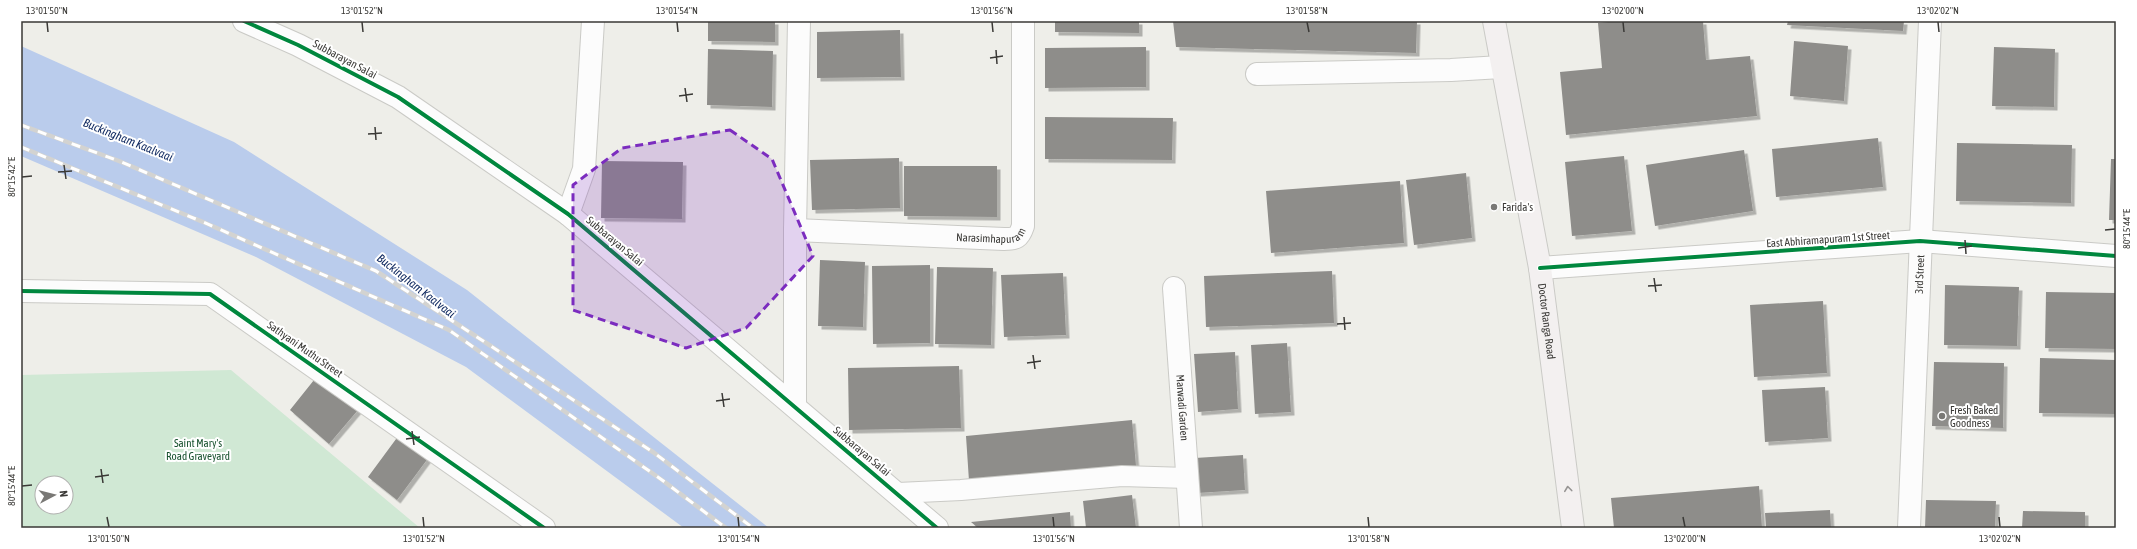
<svg xmlns="http://www.w3.org/2000/svg" width="2137" height="549" font-family="'Asap Condensed',sans-serif">
  <style>
    .green { fill: #d0e8d4; fill-rule: evenodd }
    .water { fill: #baccec }
    .building { fill: #8e8d8a; filter: url(#shadow) }
    .lines { fill: none; stroke-linecap: round; stroke-linejoin: round }
    .service-casing { stroke: #cacac6; stroke-width: 22 }
    .minor-casing { stroke: #cacac6; stroke-width: 24 }
    .secondary-casing { stroke: #cacac6; stroke-width: 24 }
    .service { stroke: #fcfcfc; stroke-width: 20 }
    .minor { stroke: #fcfcfc; stroke-width: 22 }
    .secondary { stroke: #f3f0f0; stroke-width: 22 }
    .rail-casing { stroke: #d3d3d1; stroke-width: 4.5 }
    .rail { stroke: #fff; stroke-width: 3; stroke-dasharray: 9; stroke-linecap: butt }
    .cycleway-casing { stroke: #fff; stroke-width: 6 }
    .cycleway { stroke: #00873e; stroke-width: 4 }
    .oneway { stroke: #969493 }
    .marked { fill: #7b2cbf; fill-opacity: 0.2; stroke: #7b2cbf; stroke-width: 3; stroke-dasharray: 8 5; stroke-linejoin: round }
    .ticks { fill: none; stroke: #3a3936; stroke-width: 1.5 }
    .poi-dot { fill: #797875; stroke: #fff; stroke-width: 1.5 }
    .labels { text-anchor: middle; dominant-baseline: central; stroke-width: 4; stroke-linejoin: round; paint-order: stroke }
    .street-label { font-size: 11px; fill: #3a3936; stroke: #fff }
    .poi-label { font-size: 11px; fill: #3a3936; stroke: #fff; text-anchor: start }
    .park-label { font-size: 11px; fill: #19522f; stroke: #fff }
    .water-label { font-size: 12px; font-style: italic; fill: #0b255d; stroke: #fff }
    .neatline { fill: none; stroke: #3a3936; stroke-width: 1.5 }
    .ticks-label { font-size: 10px; text-anchor: middle; fill: #3a3936 }
  </style>
  <defs>
    <filter id="shadow"><feDropShadow dx="3.5" dy="3.5" stdDeviation="0" flood-color="#0004"/></filter>
  </defs>
  <rect width="100%" height="100%" fill="#eeeee9"/>
  <path class="green" d="M231 370 420 528H21V375ZM42 483H66V507H42Z"/>
  <path class="water" d="M21 46 234 142 467 290 769 528H684L466 367 256 257 21 156Z"/>
  <path class="building" d="M708 21H775V42L708 41Z
    M1055 21H1139V33L1055 32Z
    M1173 21H1417L1416 53 1176 47Z
    M1619 21H1703L1706 60 1750 56 1757 116 1566 135 1560 72 1602 68 1598 23Z
    M1788 21H1904L1903 31 1787 25Z
    M900 30 901 77 817 78V32Z
    M1794 41 1848 46 1844 101 1790 96Z
    M1146 47V87L1045 88V48Z
    M1994 47 2055 49 2054 107 1992 106Z
    M708 49 773 51 772 107 707 105Z
    M1045 117 1173 118 1172 160 1045 159Z
    M1878 138 1883 187 1776 197 1772 149Z
    M1957 143 2072 145 2071 203 1956 201Z
    M1744 150 1753 211 1655 226 1646 165Z
    M1624 156 1632 231 1572 236 1565 162Z
    M899 158 900 208 812 210 810 160Z
    M2111 159H2116V220H2109Z
    M602 161 683 162 682 219 601 218Z
    M904 166H997V217L904 216Z
    M1466 173 1472 238 1414 245 1406 180Z
    M1400 181 1404 243 1271 253 1266 191Z
    M820 260 865 262 863 327 818 326Z
    M930 265V343L873 344 872 266Z
    M937 267 993 268 991 345 935 344Z
    M1332 271 1334 323 1206 327 1204 276Z
    M1063 273 1066 335 1004 337 1001 275Z
    M1945 285 2019 287 2017 346 1944 345Z
    M2046 292 2116 293V349L2045 348Z
    M1823 301 1827 373 1754 377 1750 305Z
    M1287 343 1291 412 1255 414 1251 345Z
    M1235 352 1238 409 1198 412 1194 354Z
    M2040 358 2116 360V414L2039 413Z
    M1934 362 2004 363 2003 428 1932 426Z
    M959 366 961 428 849 430 848 368Z
    M318 375 358 410 329 444 290 410Z
    M1825 387 1828 438 1765 442 1762 390Z
    M1132 420 1136 466 969 481 966 436Z
    M399 435 429 457 397 500 368 477Z
    M1243 455 1245 490 1197 493 1195 458Z
    M1759 486 1762 528H1614L1611 498Z
    M1132 495 1136 528H1086L1083 501Z
    M1926 500 1996 501 1995 528H1925Z
    M1830 510 1831 528H1766L1765 513Z
    M2023 511 2085 512V528H2022Z
    M1070 512 1071 528H978L971 522Z"/>
  <g class="lines">
    <g class="service-casing">
      <path id="service" d="M898 493 961 490 1122 476 1187 478"/>
    </g>
    <g class="minor-casing">
      <g id="minor">
        <path d="M244 21 298 45 398 97 568 214 937 528"/>
        <path d="M1257 74 1451 70 1501 67"/>
        <path d="M568 214 584 169 593 21"/>
        <path id="s1" d="M795 230 1004 239C1016 239 1019 238 1023 226V21"/>
        <path d="M1540 268 1920 241 2116 256"/>
        <path id="s2" d="M1174 288 1191 528"/>
        <path d="M21 291 210 294 544 528"/>
        <path d="M795 405V230L799 21"/>
        <path id="s3" d="M1909 528 1930 21"/>
      </g>
    </g>
    <g class="secondary-casing">
      <g id="secondary">
        <path id="s4" d="M1494 21 1540 268 1573 528"/>
      </g>
    </g>
    <use href="#service" class="service"/>
    <use href="#minor" class="minor"/>
    <use href="#secondary" class="secondary"/>
    <g class="rail-casing">
      <path id="rail" d="M21 125 119 161 376 271 653 452 753 528
        M21 147 203 222 449 330 662 480 726 528"/>
    </g>
    <use href="#rail" class="rail"/>
    <g class="cycleway-casing">
      <path id="cycleway" d="M244 21 298 45 398 97 568 214 937 528
        M1540 268 1920 241 2116 256
        M21 291 210 294 544 528"/>
    </g>
    <use href="#cycleway" class="cycleway"/>
  </g>
  <defs><path id="oneway-chevron" d="M-2-3.5L2.5 0L-2 3.5" fill="none" stroke-width="1.6" stroke-linecap="round" stroke-linejoin="round"/></defs>
  <use class="oneway" href="#oneway-chevron" transform="translate(1568 489) rotate(-97)"/>
  <path class="marked" d="M730 130 772 159 813 256 746 328 686 348 573 310V185L622 148Z"/>
  <path class="ticks" d="M47 22 48 32M362 22 363 32M677 22 678 32M992 22 993 32M1307 22 1309 32M1623 22 1624 32M1938 22 1939 32M996 50 997 64M990 58 1003 56M685 88 687 102M679 96 693 94M375 127 376 140M368 134 382 133M64 165 66 179M58 172 72 171M22 177 32 176M2105 230 2115 229M1965 240 1966 254M1958 248 1972 246M1654 278 1656 292M1648 286 1662 285M1344 317 1345 330M1337 324 1351 323M1033 355 1035 369M1027 363 1041 361M722 393 724 407M716 401 730 399M412 431 414 445M406 439 420 437M101 469 103 483M95 477 109 475M22 486 32 485M107 517 109 527M423 517 424 527M738 517 739 527M1053 517 1054 527M1368 517 1369 527M1683 517 1685 527M1999 517 2000 527"/>
  <g class="poi-dot">
    <circle cx="1494" cy="207" r="4"/>
    <circle cx="1942" cy="416" r="4"/>
  </g>
  <g class="labels">
    <g class="street-label">
      <text transform="translate(345 59) rotate(28)">Subbarayan Salai</text>
      <text stroke="none"><textPath href="#s1" startOffset="197">Narasimhapuram</textPath></text>
      <text transform="translate(1828 239) rotate(-4)">East Abhiramapuram 1st Street</text>
      <text transform="translate(615 241) rotate(40)">Subbarayan Salai</text>
      <text stroke="none"><textPath href="#s3" startOffset="254">3rd Street</textPath></text>
      <text stroke="none"><textPath href="#s4" startOffset="305">Doctor Ranga Road</textPath></text>
      <text transform="translate(305 349) rotate(35)">Sathyani Muthu Street</text>
      <text stroke="none"><textPath href="#s2" startOffset="120">Marwadi Garden</textPath></text>
      <text transform="translate(862 451) rotate(40)">Subbarayan Salai</text>
    </g>
    <g class="poi-label">
      <text x="1502" y="207">Farida's</text>
      <text x="1950" y="410">Fresh Baked<tspan x="1950" dy="13">Goodness</tspan></text>
    </g>
    <g class="park-label">
      <text x="198" y="443">Saint Mary's<tspan x="198" dy="13">Road Graveyard</tspan></text>
    </g>
    <g class="water-label">
      <text transform="translate(128 140) rotate(22)">Buckingham Kaalvaai</text>
      <text transform="translate(416 286) rotate(38)">Buckingham Kaalvaai</text>
    </g>
  </g>
  <rect width="2137" height="549" fill="none" stroke="#ffffff" stroke-width="44"/>
  <g transform="translate(54 495) rotate(83)"><circle r="19" fill="#ffffff" stroke="#b0b0af"/>
  <path d="M0-3L7 15L0 10L-7 15Z" fill="#797875"/>
  <text y="-6" font-size="11" font-weight="bold" text-anchor="middle" fill="#3a3936">N</text>
  </g>
  <rect x="22" y="22" width="2093" height="505" class="neatline"/>
  <g class="ticks-label">
    <text x="47" y="14">13°01'50"N</text>
    <text x="362" y="14">13°01'52"N</text>
    <text x="677" y="14">13°01'54"N</text>
    <text x="992" y="14">13°01'56"N</text>
    <text x="1307" y="14">13°01'58"N</text>
    <text x="1623" y="14">13°02'00"N</text>
    <text x="1938" y="14">13°02'02"N</text>
    <text transform="translate(11 177) rotate(-90)" y="4">80°15'42"E</text>
    <text transform="translate(2126 229) rotate(-90)" y="4">80°15'44"E</text>
    <text transform="translate(11 486) rotate(-90)" y="4">80°15'44"E</text>
    <text x="109" y="542">13°01'50"N</text>
    <text x="424" y="542">13°01'52"N</text>
    <text x="739" y="542">13°01'54"N</text>
    <text x="1054" y="542">13°01'56"N</text>
    <text x="1369" y="542">13°01'58"N</text>
    <text x="1685" y="542">13°02'00"N</text>
    <text x="2000" y="542">13°02'02"N</text>
  </g>
</svg>
